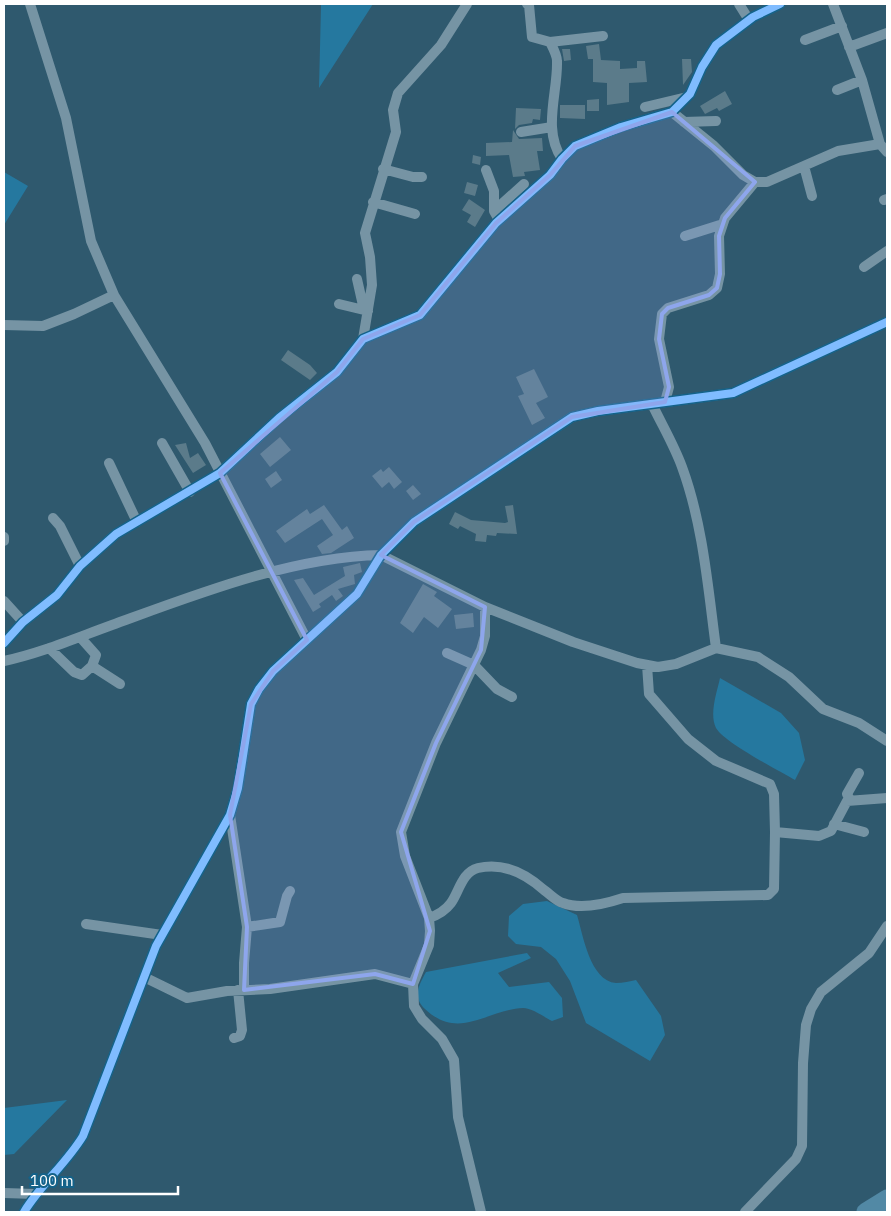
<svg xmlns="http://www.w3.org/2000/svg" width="891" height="1216" font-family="'IBM Plex Sans',sans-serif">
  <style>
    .green { fill: #25789f }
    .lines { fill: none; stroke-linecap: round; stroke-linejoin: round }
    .river { stroke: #5289a5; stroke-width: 19 }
    .building { fill: #5b7b8a }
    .minor { stroke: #7694a4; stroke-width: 10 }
    .cycleway-casing { stroke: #146289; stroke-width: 11 }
    .cycleway { stroke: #80bcff; stroke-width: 8 }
    .marked { fill: #8ea6ec; fill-opacity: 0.2; stroke: #8ea6ec; stroke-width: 4; stroke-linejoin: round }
  </style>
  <rect width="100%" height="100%" fill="#2f596e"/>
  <path class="green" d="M321 4H373L319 88 321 6Z
    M4 172 28 186 4 225Z
    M720 678 781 713 799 733 805 760 795 780C778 770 725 743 716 728 709 714 717 692 720 678Z
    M547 901 577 915C583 935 590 981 616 983 623 983 630 981 636 980L661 1016 665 1035 650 1061 586 1023 570 981 556 959 541 947 516 944 508 936 509 916 523 904Z
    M527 953 531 958 498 973 509 987 549 982 562 998 563 1017 552 1021C544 1017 532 1008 523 1008 486 1010 459 1041 425 1009 412 997 419 985 426 972Z
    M67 1100 14 1154 4 1155V1108Z"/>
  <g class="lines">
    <path class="river" d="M866 1212 887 1199"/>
  </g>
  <path class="building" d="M599 44 601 60 620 61V69L637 68V61H645L647 82 629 83V102L607 105V83L593 82V59H588L586 46Z
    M562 49H570L571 60 564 61Z
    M682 59H691L692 72 683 85Z
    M725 91 732 104 719 111 717 108 705 114 700 106Z
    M599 99V111H587V100Z
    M560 105H585V119L560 118Z
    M516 108 541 109 540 120 533 119 532 123 519 125 515 129Z
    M513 130 519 139 542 138 543 151H537L540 170 524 172 525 176 513 177 509 155 486 156V143L512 142Z
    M473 155 481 157 480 165 472 163Z
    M467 182 478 185 475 196 464 193Z
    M469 199 485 210 475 227 467 222 471 215 462 210Z
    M288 350 310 365 317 373 310 380 281 360Z
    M534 369 548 397 536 403 545 418 532 425 518 396 524 394 516 377Z
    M280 437 291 450 270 467 260 454Z
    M186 443 190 458 198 453 206 465 193 473 175 445Z
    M389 467 402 482 394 489 389 482 382 488 372 476 381 469 383 472Z
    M276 471 282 480 271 488 265 479Z
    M413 485 421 494 413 500 406 491Z
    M324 505 342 530 347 526 354 538 331 553 322 554 317 546 333 535 322 519 285 543 276 531 307 509 310 514Z
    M513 505 517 534 497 533 496 536 487 535 486 542 475 541 476 534 460 526 458 529 449 524 455 512 471 520 505 523 508 522 505 506Z
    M360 563 362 572 354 575 355 584 338 589 343 596 336 601 332 595 319 604 321 607 313 612 294 580 303 578 314 595 345 576 343 567Z
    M423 584 437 592 434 596 452 609 438 628 424 617 413 633 400 623Z
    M473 613 474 627 456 629 454 615Z"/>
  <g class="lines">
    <path class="minor" d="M30 4 66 118 91 241 114 295
      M527 4 529 5 532 37 550 42C553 48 557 55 557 61 558 93 542 129 562 159
      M739 4 749 20
      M833 4 862 80 880 144 887 152
      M805 40 842 26
      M550 42 603 36
      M849 47 887 33
      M837 90 862 80
      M645 107 687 97
      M672 112 714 146 743 175 755 182H767L838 151 880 144
      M684 122 716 121
      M521 132 552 127
      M804 166 812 196
      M383 169 413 177H422
      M486 170 494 191V211L499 220
      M884 200 887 199
      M373 202 415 214
      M494 211 524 184
      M685 236 723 224
      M864 267 887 251
      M357 279 364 310 368 311
      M339 304 364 310
      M4 325 43 326 74 314 114 295 205 443 307 640
      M363 339 372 285 370 257 365 233 396 132 393 110 398 93 441 45 467 4
      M665 402 669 387 659 339 662 314 668 308 709 295 717 288 720 274 719 236 725 218 755 182
      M652 404C662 425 674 445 682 467 703 524 708 588 716 648
      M162 443 190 492
      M109 463 137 522
      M53 518 60 526 80 566
      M4 537V541
      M4 601 23 622
      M4 643 23 622 57 595 80 566 116 534 220 473 279 418 337 372 363 339 420 315 496 223 550 175 562 159 575 146 621 127 672 112 690 94 702 67 716 45 753 17 780 4
      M49 648 74 672 82 675 92 666 96 655 80 637
      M447 653 474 665 497 689 512 697
      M4 661C41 653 76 638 112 625 197 594 291 557 381 555L485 607 573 642 637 663 658 667 676 664 716 648 758 657 789 677 823 709 859 723 887 741
      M647 665 649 694 688 739 716 761 770 784 774 794 775 832
      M92 666 120 684
      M850 800 847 794 859 773
      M230 815 247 927 244 963V990
      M834 824 864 832
      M429 918C438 915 445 911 451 903 459 892 462 872 478 868 503 862 526 874 544 890 550 894 556 901 563 903 581 910 605 904 623 898L768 895 774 889 775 832 819 836 831 831 847 801 887 798
      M86 924 162 935
      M247 927 280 922 287 896 290 891
      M144 977 187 998 227 991 270 989 375 974 413 984
      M234 1038 240 1036 242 1030 238 990
      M4 1193 35 1194
      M24 1212C41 1184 66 1164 83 1136L156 946 230 815 238 788 251 704 259 689 273 671 357 594 381 555 414 522 572 417 598 411 733 393 887 322
      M481 1212 458 1117 454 1060 442 1039 422 1019 414 1006 413 984 429 945 430 931 429 918 405 856 401 832 436 743 481 650 485 636V607
      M745 1212 796 1159 802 1146 803 1063 806 1025 811 1009 821 992 869 953 887 926"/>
    <g class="cycleway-casing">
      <path id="cycleway" d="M4 643 23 622 57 595 80 566 116 534 220 473 279 418 337 372 363 339 420 315 496 223 550 175 562 159 575 146 621 127 672 112 690 94 702 67 716 45 753 17 780 4
        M24 1212C41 1184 66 1164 83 1136L156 946 230 815 238 788 251 704 259 689 273 671 357 594 381 555 414 522 572 417 598 411 733 393 887 322"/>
    </g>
    <use href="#cycleway" class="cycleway"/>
  </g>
  <path class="marked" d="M672 112 755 182 725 218 719 236 720 274 717 288 709 295 668 308 662 314 659 339 669 387 665 402 572 417 414 522 381 555 485 607 481 650 436 743 401 832 430 931 413 984 375 974 244 990 247 927 230 815 251 704 273 671 307 640 220 473 337 372 363 339 420 315 496 223 550 175 575 146Z"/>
  <rect width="891" height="1216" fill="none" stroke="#ffffff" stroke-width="10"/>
  <path d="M22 1186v8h156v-8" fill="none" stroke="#ffffff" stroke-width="2.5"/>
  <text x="30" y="1186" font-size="15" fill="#ffffff" stroke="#146289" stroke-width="4" paint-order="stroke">100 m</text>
</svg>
